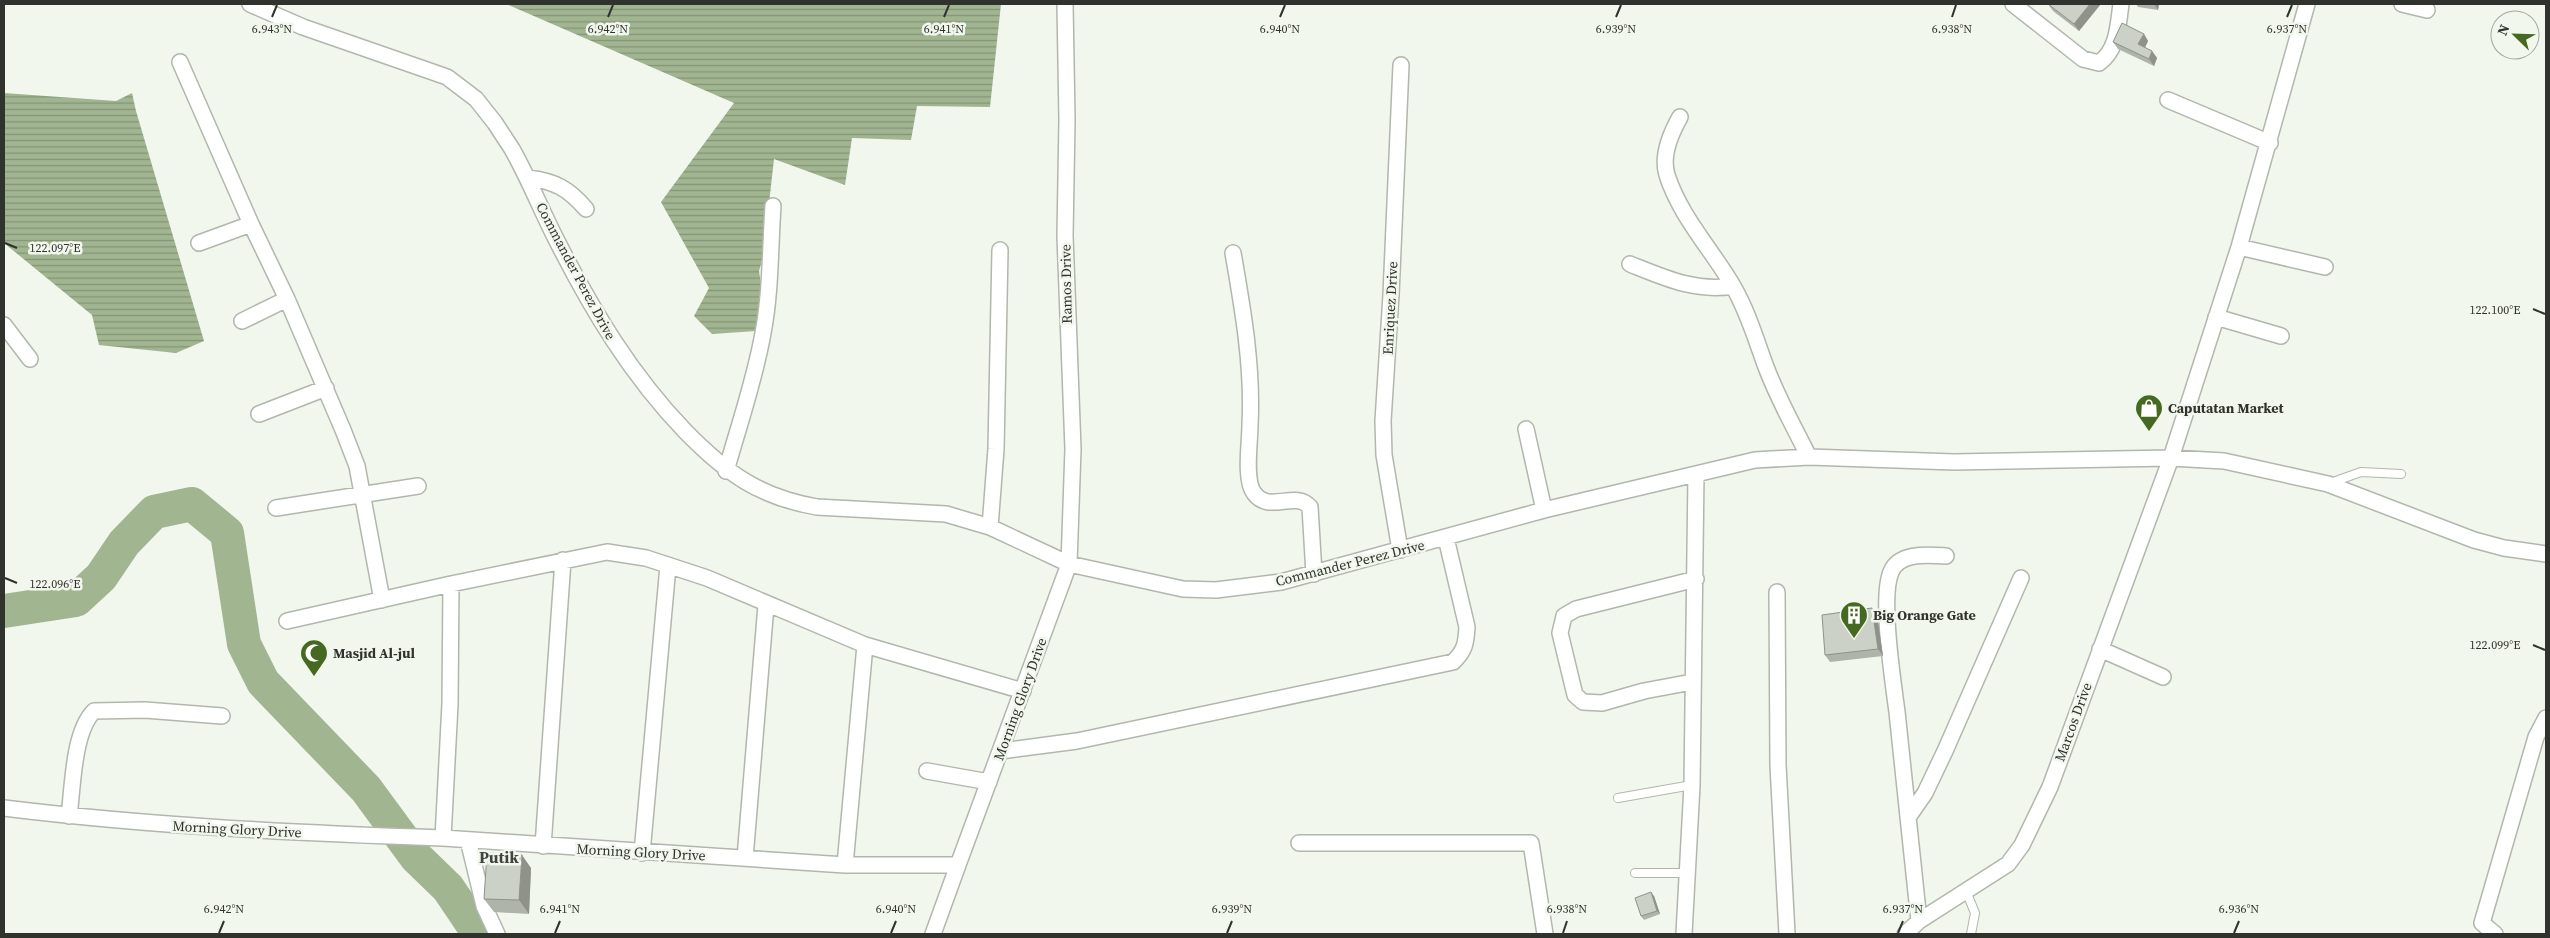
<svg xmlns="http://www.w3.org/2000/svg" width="2550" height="938" font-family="'Source Serif 4',serif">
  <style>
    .water { fill: url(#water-rules) }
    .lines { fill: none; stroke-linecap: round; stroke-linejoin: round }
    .river { stroke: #a1b591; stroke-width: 34 }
    .lane-casing { stroke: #b1b7ad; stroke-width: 10 }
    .street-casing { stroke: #b1b7ad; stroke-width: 18 }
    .lane { stroke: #fff; stroke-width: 8 }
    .street { stroke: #fff; stroke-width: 15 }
    .wall { fill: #afb4ab }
    .shaded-wall { fill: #8e928b }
    .building { fill: #cbd1c7; stroke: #8e928b }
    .ticks { fill: none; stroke: #30322e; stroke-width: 2 }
    .labels { text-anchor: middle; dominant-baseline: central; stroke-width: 5; stroke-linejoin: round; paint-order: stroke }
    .street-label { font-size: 14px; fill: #30322e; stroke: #f1f7ec }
    .poi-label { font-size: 14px; font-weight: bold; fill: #30322e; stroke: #f1f7ec; text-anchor: start }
    .quarter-label { font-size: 16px; font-weight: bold; fill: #40453c; stroke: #f1f7ec }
    .ticks-label { font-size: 12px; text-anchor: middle; fill: #30322e; stroke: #f1f7ec; stroke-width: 5; stroke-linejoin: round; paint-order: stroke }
  </style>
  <defs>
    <pattern id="water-rules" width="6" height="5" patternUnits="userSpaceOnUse" patternTransform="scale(1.25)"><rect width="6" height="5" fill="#a1b591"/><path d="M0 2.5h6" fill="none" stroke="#849477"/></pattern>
  </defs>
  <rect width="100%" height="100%" fill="#f1f7ec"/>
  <path class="water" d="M506 4H1001L990 107 917 106 911 140 852 138 845 185 774 159 763 257 759 271 763 297 756 331 712 334 694 316 709 288 661 202 734 103Z
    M4 93 116 101 132 93 136 111 204 341 176 353 99 345 92 315 4 243Z"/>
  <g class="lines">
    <path class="river" d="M4 611 76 600 101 577 124 543 154 512 192 504 227 533 244 644 263 682 366 789 416 857 448 888 479 934"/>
    <g class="lane-casing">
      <path id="lane" d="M2330 483 2361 472 2401 474
        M1618 798 1692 785
        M1635 873H1688
        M1966 891 1975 913 1971 934"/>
    </g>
    <g class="street-casing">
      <path id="street" d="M250 4 303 27 447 77 476 99 495 123 512 149C529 179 541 210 557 241 592 310 631 375 685 431 726 473 759 497 817 507L946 514 990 527 1069 564 1183 589 1216 590 1281 582 1544 510 1755 460 1809 457 1954 462 2171 458 2224 461 2328 484 2474 540 2504 548 2546 554
        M2013 4 2083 59 2099 63C2118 50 2118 24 2121 4
        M2402 4 2427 10
        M180 62 251 224 287 299 343 430 357 466 382 600
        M2168 100 2270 143
        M1680 117C1671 133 1661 156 1667 175 1680 216 1712 250 1733 286 1748 312 1756 340 1766 367 1778 399 1794 427 1809 457
        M528 178C555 181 569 189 586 209
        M199 243 251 224
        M2239 247 2325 267
        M1233 253C1243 310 1253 367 1250 425 1250 442 1244 480 1254 493 1269 514 1295 490 1310 507L1314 574
        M1630 264C1665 278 1695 292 1733 286
        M2216 317 2281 336
        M242 321 287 299
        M4 325 30 359
        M259 414 326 388
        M1526 429 1544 510
        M726 471C739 425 755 379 763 333 771 291 770 248 773 206
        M276 508 418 486
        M990 527 996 449 1000 250
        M1400 550 1384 455 1383 421 1391 295 1401 65
        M1777 592 1778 765 1787 934
        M287 621 451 584
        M2100 649 2163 677
        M1692 682 1644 691 1602 703 1583 702 1575 695 1560 633 1564 616 1576 609 1696 579
        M1001 751 1077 741 1453 662C1465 651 1466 643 1467 627L1446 538
        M927 771 989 782
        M4 808C150 826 296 833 443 838L845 865H958L1069 564 1073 449 1065 236 1067 120 1065 4
        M69 816C73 786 73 732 94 711L145 710 222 716
        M1909 816 1925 793 1945 751 2021 578
        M443 838 450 704 451 584 607 552 646 558 707 578 865 645 1023 691
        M468 840 484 906 497 934
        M1299 843H1531L1545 934
        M543 846 563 560
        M642 853 668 566
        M745 858 766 605
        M845 865 865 645
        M1919 921C1912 852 1905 782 1897 712 1893 681 1880 598 1891 572 1899 552 1928 555 1946 556
        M933 934 958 865
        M1684 934 1692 785 1696 474
        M1905 934 1919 921 2008 864 2022 845 2050 787 2171 458 2239 247 2307 4
        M2495 934 2482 923 2536 737 2546 718"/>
    </g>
    <use href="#lane" class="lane"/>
    <use href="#street" class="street"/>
  </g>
  <path class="wall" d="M2048 4 2100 5 2079 31 2053 11Z
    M2136 4H2159L2158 10 2138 7Z
    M2144 34 2148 41 2145 48 2152 51 2157 58 2154 66 2118 49 2113 42Z
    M1877 615 1883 656 1830 662 1825 655Z
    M531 868 529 914 494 912 484 899Z
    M1654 896 1660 914 1644 920 1641 916Z"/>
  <path class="shaded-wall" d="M2090 4H2099L2100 5 2079 31 2074 24Z
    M2154 4H2159L2158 10Z
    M2144 34 2148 41 2143 51 2138 44Z
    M2152 51 2157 58 2154 66 2149 59Z
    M1872 608 1877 615 1883 656 1878 649Z
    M522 855 531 868 529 914 519 900Z
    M1651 892 1654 896 1660 914 1657 911Z"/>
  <path class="building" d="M2048 4H2090L2074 24Z
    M2122 23 2144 34 2138 44 2152 51 2149 59 2113 42Z
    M1872 608 1878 649 1825 655 1822 615Z
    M487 853 522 855 519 900 484 899Z
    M1651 892 1657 911 1641 916 1635 898Z"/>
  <path class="ticks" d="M272 17 277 5M608 17 613 5M944 17 949 5M1280 17 1285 5M1616 17 1621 5M1952 17 1956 5M2287 17 2292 5M5 243 17 248M2533 309 2545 314M5 578 17 583M2533 645 2545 650M219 933 224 921M555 933 560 921M891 933 896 921M1227 933 1232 921M1563 933 1567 921M1898 933 1903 921M2234 933 2239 921"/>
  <defs>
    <g id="shop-pin" transform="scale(1.4375)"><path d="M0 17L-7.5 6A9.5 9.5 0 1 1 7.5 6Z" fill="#466921" stroke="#f1f7ec"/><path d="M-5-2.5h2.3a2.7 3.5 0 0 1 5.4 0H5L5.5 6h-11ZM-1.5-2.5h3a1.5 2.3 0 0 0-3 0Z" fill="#fff"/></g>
    <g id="building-pin" transform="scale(1.4375)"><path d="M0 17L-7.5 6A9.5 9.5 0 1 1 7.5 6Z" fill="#466921" stroke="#f1f7ec"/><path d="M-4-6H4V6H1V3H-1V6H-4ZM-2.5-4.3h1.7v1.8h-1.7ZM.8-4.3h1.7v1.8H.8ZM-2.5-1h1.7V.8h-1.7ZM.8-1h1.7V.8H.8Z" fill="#fff"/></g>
    <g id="mosque-pin" transform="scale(1.4375)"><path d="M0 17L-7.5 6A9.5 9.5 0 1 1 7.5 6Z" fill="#466921" stroke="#f1f7ec"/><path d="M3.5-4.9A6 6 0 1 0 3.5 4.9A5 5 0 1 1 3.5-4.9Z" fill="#fff"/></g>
  </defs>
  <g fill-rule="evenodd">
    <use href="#shop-pin" x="2149" y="408"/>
    <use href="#building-pin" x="1854" y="615"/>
    <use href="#mosque-pin" x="314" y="653"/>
  </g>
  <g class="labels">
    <g class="street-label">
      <text transform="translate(576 271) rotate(62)">Commander Perez Drive</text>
      <text transform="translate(1066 284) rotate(-91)">Ramos Drive</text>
      <text transform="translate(1390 308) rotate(-87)">Enriquez Drive</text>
      <text transform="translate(1350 563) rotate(-14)">Commander Perez Drive</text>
      <text transform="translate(1020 699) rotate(-70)">Morning Glory Drive</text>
      <text transform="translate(2073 722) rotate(-70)">Marcos Drive</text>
      <text transform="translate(237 829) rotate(3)">Morning Glory Drive</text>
      <text transform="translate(641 852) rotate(3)">Morning Glory Drive</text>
    </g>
    <g class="poi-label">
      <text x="2168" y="408">Caputatan Market</text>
      <text x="1873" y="615">Big Orange Gate</text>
      <text x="333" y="653">Masjid Al-jul</text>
    </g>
    <g class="quarter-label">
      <text x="499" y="857">Putik</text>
    </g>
  </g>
  <g class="ticks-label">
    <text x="1280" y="33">6.940°N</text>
    <text x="608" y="33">6.942°N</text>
    <text x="944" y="33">6.941°N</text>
    <text x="1616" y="33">6.939°N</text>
    <text x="1952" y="33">6.938°N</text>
    <text x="2287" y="33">6.937°N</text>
    <text x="272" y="33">6.943°N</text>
    <text x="55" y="252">122.097°E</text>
    <text x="2495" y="314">122.100°E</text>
    <text x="55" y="588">122.096°E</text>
    <text x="2495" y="649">122.099°E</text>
    <text x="224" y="913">6.942°N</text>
    <text x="560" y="913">6.941°N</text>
    <text x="896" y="913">6.940°N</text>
    <text x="1232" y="913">6.939°N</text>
    <text x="1567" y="913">6.938°N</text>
    <text x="1903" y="913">6.937°N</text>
    <text x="2239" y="913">6.936°N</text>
  </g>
  <rect width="2550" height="938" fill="none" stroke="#30322e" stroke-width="10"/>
  <g transform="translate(2515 35) rotate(293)"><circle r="24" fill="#f1f7ec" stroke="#a4a8a0"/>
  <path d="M0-4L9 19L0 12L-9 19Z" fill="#466921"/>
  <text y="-8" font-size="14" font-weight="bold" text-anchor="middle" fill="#30322e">N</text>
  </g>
</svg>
